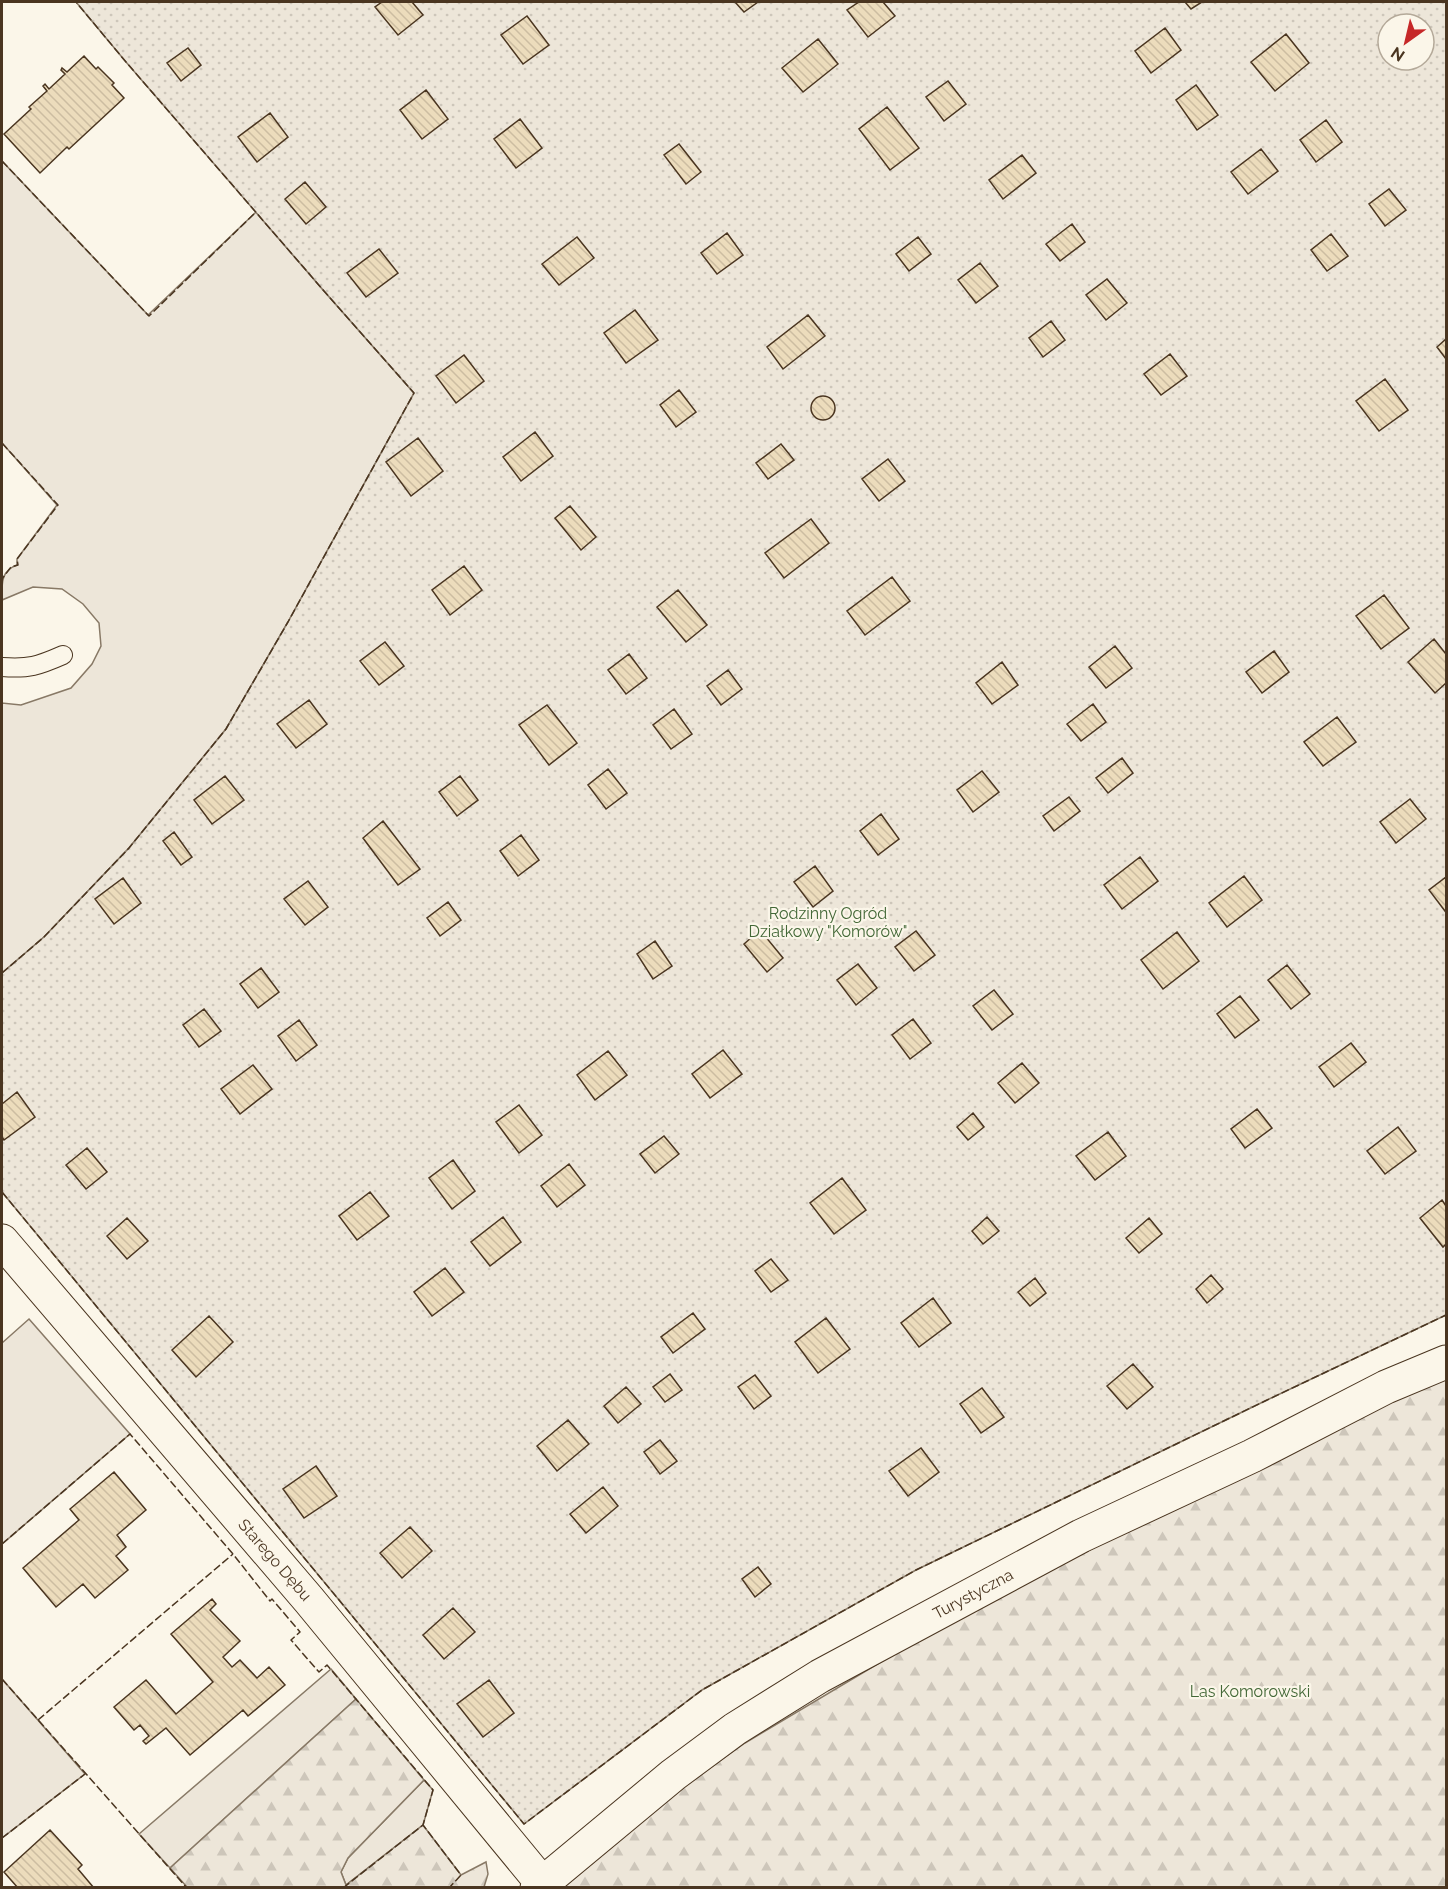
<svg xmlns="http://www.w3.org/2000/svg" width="1448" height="1889" font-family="Raleway,sans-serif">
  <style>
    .green { fill: #ede6d9; stroke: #887966; stroke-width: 1.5 }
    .forest { fill: url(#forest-firs); stroke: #887966; stroke-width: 1.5 }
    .garden { fill: url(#garden-dots); stroke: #887966; stroke-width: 1.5; fill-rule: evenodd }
    .building { fill: url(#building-back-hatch); stroke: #4a3520; stroke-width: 1.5 }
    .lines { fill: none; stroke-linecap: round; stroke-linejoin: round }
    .service-casing { stroke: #4a3520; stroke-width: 20 }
    .minor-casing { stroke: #4a3520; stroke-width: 35 }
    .service { stroke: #fbf6e9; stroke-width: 18 }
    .minor { stroke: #fbf6e9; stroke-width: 33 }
    .fence { stroke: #4a3520; stroke-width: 1.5; stroke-dasharray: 8 3; stroke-linecap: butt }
    .labels { text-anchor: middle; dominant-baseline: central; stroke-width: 4.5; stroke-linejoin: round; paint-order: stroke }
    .park-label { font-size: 16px; fill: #436837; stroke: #fbf6e9 }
    .street-label { font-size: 16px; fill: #4a3520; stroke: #fbf6e9 }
  </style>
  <defs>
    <pattern id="forest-firs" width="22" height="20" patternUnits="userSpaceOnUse" patternTransform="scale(1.5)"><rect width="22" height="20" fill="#ede6d9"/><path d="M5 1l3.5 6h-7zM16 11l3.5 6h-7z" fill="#cdc6ba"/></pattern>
    <pattern id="garden-dots" width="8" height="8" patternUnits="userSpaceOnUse" patternTransform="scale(1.5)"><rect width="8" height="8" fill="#ede6d9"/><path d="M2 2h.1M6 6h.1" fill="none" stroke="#cdc6ba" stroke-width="1.8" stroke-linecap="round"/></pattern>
    <pattern id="building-back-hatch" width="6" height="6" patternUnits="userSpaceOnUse" patternTransform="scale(1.5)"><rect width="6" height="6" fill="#ecdcbc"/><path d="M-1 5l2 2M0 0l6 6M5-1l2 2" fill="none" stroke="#ccbda1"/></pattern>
  </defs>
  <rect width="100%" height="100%" fill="#fbf6e9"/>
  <path class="green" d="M2 161 148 315 256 212 324 291 414 393 288 622 226 729 129 848 44 937 2 973V703L21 705 71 688 92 664 101 646 99 623 83 604 62 589 33 587 2 600C2 585 0 571 17 565V559L57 505 2 443Z
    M29 1319 130 1434 2 1544V1343Z
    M331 1669 356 1699 170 1868 139 1834Z
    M2 1679 85 1774 2 1838Z
    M424 1780 433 1790 423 1825 346 1885 341 1872 348 1858Z"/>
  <path class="forest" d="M1446 1376V1887L563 1888 683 1787 745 1743 906 1647 956 1619 1167 1510 1344 1424Z
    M356 1699 424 1780 348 1858 341 1872 346 1885 423 1825 461 1875 486 1862 488 1874 484 1887H187L170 1868Z"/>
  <path class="garden" d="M76 2H1446V1315L1265 1401 916 1570 702 1690 524 1824 2 1192V973L44 937 129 848 226 729 288 622 414 393 324 291 126 62ZM1388 24H1424V60H1388Z"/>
  <path class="building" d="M382 2H412L423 15 398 35 375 7Z
    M735 2H758L744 12Z
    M859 2H883L895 16 868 37 847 10Z
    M1185 2H1202L1191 9Z
    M527 16 549 45 523 64 501 35Z
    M1165 28 1181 50 1151 73 1135 51Z
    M1286 34 1309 63 1275 91 1251 62Z
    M818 39 838 64 803 92 782 68Z
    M188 48 201 65 181 81 167 63Z
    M84 56 96 69 98 67 114 83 112 85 124 98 69 149 67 147 40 173 4 134 31 109 29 107 47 91 43 86 45 84 49 89 65 74 61 70 62 68 67 72Z
    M948 81 966 104 944 121 926 97Z
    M1196 85 1218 115 1197 130 1176 100Z
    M426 90 448 119 422 139 400 110Z
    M887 107 919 148 890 170 859 129Z
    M270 113 288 137 257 162 238 137Z
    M520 119 542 148 516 168 494 139Z
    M1326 120 1342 142 1316 162 1300 140Z
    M679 144 701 172 686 184 664 155Z
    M1261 149 1278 171 1248 194 1231 172Z
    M1022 155 1036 173 1003 199 989 180Z
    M305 182 326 207 306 224 285 199Z
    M1389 189 1406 210 1385 226 1369 204Z
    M1072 224 1085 242 1060 261 1046 244Z
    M727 233 743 255 717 274 701 253Z
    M1331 234 1348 256 1327 271 1311 250Z
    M577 237 594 258 559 285 542 264Z
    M918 237 931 254 909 271 896 254Z
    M379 249 398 273 366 297 347 273Z
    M980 263 998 286 976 303 958 280Z
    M1107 279 1127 303 1106 320 1086 295Z
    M635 310 658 340 626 363 604 333Z
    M808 315 825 336 783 369 767 347Z
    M1051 321 1065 340 1043 357 1029 338Z
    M1446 339V359L1437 347Z
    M1170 354 1187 376 1161 395 1144 374Z
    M464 355 484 381 456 403 436 376Z
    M1385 379 1408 410 1379 431 1356 401Z
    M679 390 696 412 676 427 660 405Z
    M811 408a12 12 0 1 1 24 0a12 12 0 1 1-24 0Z
    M535 432 553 456 521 481 503 457Z
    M418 438 443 471 411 496 386 462Z
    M781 444 794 460 768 479 756 463Z
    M888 459 905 481 879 501 862 479Z
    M570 506 596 537 581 550 555 518Z
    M811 519 829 543 784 578 765 553Z
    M464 566 482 590 450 615 432 590Z
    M892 577 910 601 865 635 847 611Z
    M678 590 707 625 686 642 657 607Z
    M1384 595 1409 628 1381 649 1356 616Z
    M1434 639 1446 654V683L1435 693 1408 662Z
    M385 642 404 666 379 685 360 661Z
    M1115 646 1132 668 1106 688 1089 667Z
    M1274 651 1289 672 1262 693 1246 672Z
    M629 654 647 678 626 694 608 670Z
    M1002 662 1018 685 992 704 976 683Z
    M728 670 742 689 721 705 707 686Z
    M309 700 327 724 296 748 277 724Z
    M1093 704 1106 722 1081 741 1067 724Z
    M547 705 577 743 549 765 519 725Z
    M674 709 692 734 671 749 653 725Z
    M1337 717 1356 742 1323 766 1304 742Z
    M1122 758 1133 773 1108 793 1096 778Z
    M608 769 627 793 606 809 588 785Z
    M982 771 999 792 973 812 957 790Z
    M225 776 244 800 212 824 194 800Z
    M460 776 478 800 457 816 439 792Z
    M1069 797 1080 811 1054 831 1043 816Z
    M1410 799 1426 819 1396 843 1380 822Z
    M881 814 899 839 878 855 860 831Z
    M383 821 420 869 398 885 363 838Z
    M174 832 192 857 181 865 163 841Z
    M521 835 539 860 518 876 500 851Z
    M1140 857 1158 881 1122 909 1104 885Z
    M815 866 833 891 813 907 794 882Z
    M1244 876 1262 900 1227 927 1209 903Z
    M1446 877V910L1445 911 1429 890Z
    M123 878 141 903 114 924 95 899Z
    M308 881 328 907 305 925 284 899Z
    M448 902 461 920 440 936 427 918Z
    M760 930 783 958 767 972 744 944Z
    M916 931 935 955 914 971 895 947Z
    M1177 932 1199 961 1163 989 1141 960Z
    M655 941 672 966 653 979 637 954Z
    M858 964 877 988 856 1005 837 980Z
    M1287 965 1310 994 1291 1009 1268 980Z
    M261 968 279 992 258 1008 240 984Z
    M994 990 1013 1014 992 1030 973 1006Z
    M1240 996 1259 1020 1235 1038 1217 1014Z
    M204 1009 221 1031 199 1047 183 1025Z
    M913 1019 931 1043 910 1059 892 1035Z
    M299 1020 317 1045 296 1061 278 1036Z
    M1351 1043 1366 1062 1334 1087 1319 1067Z
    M723 1050 742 1074 710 1098 692 1074Z
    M608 1051 627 1075 595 1100 577 1075Z
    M1022 1063 1039 1083 1015 1103 998 1083Z
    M253 1065 272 1089 240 1114 221 1089Z
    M17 1092 35 1117 4 1140 2 1137V1104Z
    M519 1105 542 1135 519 1153 496 1122Z
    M1257 1109 1272 1128 1245 1148 1231 1129Z
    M973 1113 984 1127 968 1140 957 1127Z
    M1398 1127 1416 1151 1385 1174 1367 1151Z
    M1108 1132 1126 1156 1095 1180 1076 1156Z
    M664 1136 679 1154 655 1173 640 1154Z
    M87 1148 107 1172 86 1189 66 1165Z
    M453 1160 475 1191 452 1209 429 1178Z
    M569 1164 585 1185 557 1207 541 1186Z
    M842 1178 866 1210 834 1234 810 1203Z
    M370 1192 389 1216 357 1240 339 1216Z
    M1442 1200 1446 1206V1244L1443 1247 1420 1218Z
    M503 1217 521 1242 490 1266 471 1242Z
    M987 1217 999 1231 983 1244 972 1231Z
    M127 1218 148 1241 127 1259 107 1236Z
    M1149 1218 1162 1234 1139 1253 1126 1238Z
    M771 1259 788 1280 771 1292 755 1271Z
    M445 1268 464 1292 432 1316 414 1292Z
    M1211 1275 1223 1289 1207 1303 1196 1289Z
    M1035 1278 1046 1293 1030 1306 1018 1292Z
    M933 1298 951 1323 919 1347 901 1323Z
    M693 1313 705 1329 673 1353 661 1337Z
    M209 1316 233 1342 196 1377 172 1350Z
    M826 1318 850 1349 818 1373 795 1342Z
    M1133 1364 1153 1387 1127 1409 1107 1386Z
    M670 1374 682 1390 665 1402 653 1387Z
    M755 1375 771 1396 754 1409 738 1387Z
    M626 1387 641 1404 618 1423 604 1406Z
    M982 1388 1004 1417 981 1433 960 1404Z
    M568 1420 589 1444 557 1471 537 1446Z
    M660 1440 677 1461 660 1474 644 1452Z
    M921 1448 939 1472 908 1496 889 1471Z
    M316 1466 337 1496 304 1518 283 1489Z
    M114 1472 146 1510 117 1535 126 1547 116 1556 128 1570 95 1598 83 1584 56 1607 23 1568 79 1520 70 1509Z
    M603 1487 618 1506 586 1533 570 1514Z
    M410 1527 432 1551 402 1578 380 1553Z
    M758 1567 771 1584 755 1597 742 1579Z
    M212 1599 216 1604 210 1610 240 1641 223 1657 232 1667 240 1660 257 1678 269 1667 285 1685 248 1716 243 1710 190 1755 166 1728 146 1744 143 1741 149 1736 140 1725 134 1730 114 1707 146 1680 176 1714 213 1682 171 1634Z
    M453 1608 475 1632 444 1659 423 1635Z
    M489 1680 514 1713 483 1737 457 1704Z
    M50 1830 82 1865 78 1869 94 1888H18L4 1872Z"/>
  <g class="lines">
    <g class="service-casing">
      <path id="service" d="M2 667C29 669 38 666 63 655"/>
    </g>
    <g class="minor-casing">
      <path id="minor" d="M2 1241 309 1600 542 1883
        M537 1888 673 1775 735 1729 820 1676 1081 1536 1252 1456 1386 1387 1446 1362"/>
    </g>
    <use href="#service" class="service"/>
    <use href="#minor" class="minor"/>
    <path class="fence" d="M2 161 149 316 256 212
      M2 443 58 505 17 559 18 565 11 567 2 579
      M2 973 44 937 129 848 226 729 288 622 414 393 324 291 126 62 76 2
      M2 1192 524 1824 702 1690 916 1570 1265 1401 1446 1315
      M2 1544 130 1434 233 1554 270 1601 272 1599 300 1632 291 1640 319 1672 327 1665 433 1790 423 1825
      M2 1679 187 1888
      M38 1720 233 1554
      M2 1838 85 1774
      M343 1888 423 1825 461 1875 449 1888"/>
  </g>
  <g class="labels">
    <g class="park-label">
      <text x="828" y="913">Rodzinny Ogród<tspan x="828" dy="18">Działkowy "Komorów"</tspan></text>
      <text x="1250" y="1691">Las Komorowski</text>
    </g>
    <g class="street-label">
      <text transform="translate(275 1560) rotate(49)">Starego Dębu</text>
      <text transform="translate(973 1594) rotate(-28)">Turystyczna</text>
    </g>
  </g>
  <rect width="1448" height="1889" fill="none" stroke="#4a3520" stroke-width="6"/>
  <g transform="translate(1406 42) rotate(214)"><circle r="28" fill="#fbf6e9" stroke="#b4a999" stroke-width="1.5"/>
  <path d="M0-4.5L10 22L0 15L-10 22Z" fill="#c62828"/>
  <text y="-9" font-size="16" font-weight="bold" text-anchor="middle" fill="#4a3520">N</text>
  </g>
</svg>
